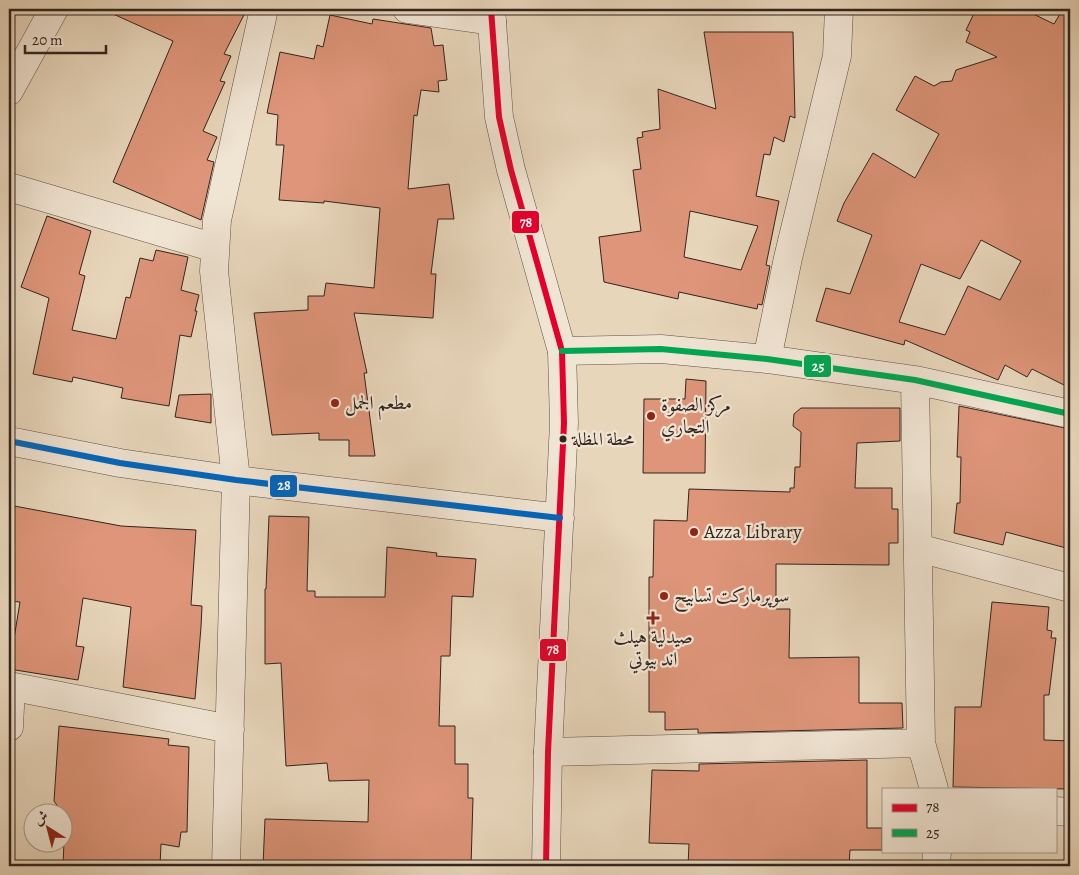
<svg xmlns="http://www.w3.org/2000/svg" width="1079" height="875" font-family="Alegreya,Amiri,serif">
  <style>
    .building { fill: #de9579; stroke: #31251f; fill-rule: evenodd }
    .lines { fill: none; stroke-linecap: round; stroke-linejoin: round }
    .minor-casing { stroke: #5f5146; stroke-width: 29 }
    .tertiary-casing { stroke: #5f5146; stroke-width: 29 }
    .minor { stroke: #f0e4d3; stroke-width: 28 }
    .tertiary { stroke: #f0e4d3; stroke-width: 28 }
    .bus-1-casing { stroke: #f0e4d3; stroke-width: 10 }
    .bus-2-casing { stroke: #f0e4d3; stroke-width: 10 }
    .bus-3-casing { stroke: #f0e4d3; stroke-width: 10 }
    .bus-1 { stroke: #e4002b; stroke-width: 6 }
    .bus-2 { stroke: #00a651; stroke-width: 6 }
    .bus-3 { stroke: #0065bd; stroke-width: 6 }
    .poi-dot { fill: #8f2418; stroke: #f0e4d3; stroke-width: 2 }
    .bus-dot { fill: #31251f; stroke: #f0e4d3; stroke-width: 2 }
    .labels { text-anchor: middle; dominant-baseline: central; stroke-width: 4.5; stroke-linejoin: round; paint-order: stroke }
    .bus-label { font-size: 18px; fill: #31251f; stroke: #f0e4d3; text-anchor: start }
    .poi-label { font-size: 19px; fill: #31251f; stroke: #f0e4d3; text-anchor: start }
    .line-badge { stroke: #f0e4d3; stroke-width: 2 }
    .badge-label { font-size: 14px; text-anchor: middle; font-weight: bold; fill: #fff }
  </style>
  <rect width="100%" height="100%" fill="#e8d6bb"/>
  <filter id="stains"><feTurbulence type="fractalNoise" baseFrequency=".004" numOctaves="4"/><feColorMatrix values="0 0 0 0 .2 0 0 0 0 .09 0 0 0 0 .02 0 0 0 .5 -.17"/></filter>
  <radialGradient id="worn" r=".72"><stop offset=".6" stop-color="#630" stop-opacity="0"/><stop offset="1" stop-color="#630" stop-opacity=".3"/></radialGradient>
  <path class="building" d="M102 9H247L224 54 231 56 220 81 225 82 203 131 217 137 207 160 214 162 201 220 113 182 173 41Z
    M976 9H1023L1054 24 1063 9H1070V388L1032 369 1027 377 1005 365 998 380 905 340 904 345 816 321 826 288 850 294 872 235 837 221 844 203 873 153 915 178 939 134 896 110 915 76 934 86 941 82 952 81 956 70 997 57 966 42 970 32 966 30ZM981 240 1021 261 1000 300 968 286 945 335 899 322 921 264 960 279Z
    M330 15 372 24 373 19 431 28 434 46 443 45 447 80 438 81 439 92 421 90 417 116 414 115 408 189 449 184 454 219H438L431 274H436L433 318 354 313 367 373H364L375 456H349V440H319V433L272 435 254 313 308 310V296H324L326 283 374 288 380 208 324 201V203L279 200 284 145H276L278 115 267 113 280 52 314 59 317 45 323 47Z
    M704 32H793L795 118 790 116 784 142 774 137 770 155 764 154 756 196 779 201 766 265 770 266 762 305 758 304 757 309 679 292 678 299 604 282 599 237 641 231 633 170 641 169 637 138 643 137 642 132 660 129 658 89 716 109ZM690 211 758 226 741 270 684 257Z
    M47 216 91 231 79 274 85 276 72 330 116 339 126 297 130 298 140 258 153 261 156 250 188 257 181 290 199 295 195 311H197L191 337 180 335 169 406 121 398 123 388 73 377 72 382 33 374 49 298 21 287Z
    M686 379 706 381 705 473H643L644 399H685Z
    M211 394V423L175 417 179 395Z
    M959 406 1070 429V549L1006 532 1003 545 954 533 957 503H960L961 457H957Z
    M801 408H900V441L857 443 855 488H892V509H898V543H889V565L776 564V609H790L789 658 859 657V703H902L903 728 698 733V729L665 730V712H649V577H653L654 520 687 521 689 489 790 492V488H794L795 467H800L801 432 793 426 794 414Z
    M9 505 121 526 196 530 191 605 202 606 201 627 195 699 123 687 131 607 83 598 76 646 84 647 78 680 9 669 20 602 9 601Z
    M269 516 309 517 307 591H315V597H385L387 547 437 553 436 556 476 559 473 597 452 596 450 656H441L439 726H455V764H468V798H473L471 866H263L265 819 368 822 369 780 329 781 327 763 286 766 281 663 265 664V589H266Z
    M992 602 1049 607 1047 630 1052 631 1051 638H1056L1049 695H1044V740L1070 741V789L953 787 955 707H981Z
    M59 726 169 739 168 745 189 747 187 832H181L179 847 161 844 160 866 115 864 114 866H63L65 817 54 801Z
    M867 760V828H882V850H850L849 866H688L689 844 649 843 652 770 699 771V764Z"/>
  <g class="lines">
    <g class="minor-casing">
      <path id="minor" d="M407 9 492 21
        M9 91 54 9
        M9 187 215 248
        M562 351 661 349 767 359 915 380 1070 414
        M767 359 788 258 837 56 839 9
        M915 380 921 743 934 789
        M918 548 1070 588
        M9 686 230 729
        M9 727 11 686
        M548 752 921 743
        M1055 811 1070 812
        M226 866 236 480 214 271 217 220 264 9
        M936 866 937 851"/>
    </g>
    <g class="tertiary-casing">
      <path id="tertiary" d="M491 9 499 117 511 170 562 351 564 423 548 752 546 866
        M9 441 120 463 236 480 560 518"/>
    </g>
    <use href="#minor" class="minor"/>
    <use href="#tertiary" class="tertiary"/>
    <g class="bus-1-casing">
      <path id="bus-1" d="M491 9 499 117 511 170 562 351 564 423 548 752 546 866"/>
    </g>
    <g class="bus-2-casing">
      <path id="bus-2" d="M562 351 661 349 767 359 915 380 1070 414"/>
    </g>
    <g class="bus-3-casing">
      <path id="bus-3" d="M9 441 120 463 236 480 560 518"/>
    </g>
    <use href="#bus-1" class="bus-1"/>
    <use href="#bus-2" class="bus-2"/>
    <use href="#bus-3" class="bus-3"/>
  </g>
  <g class="poi-dot">
    <circle cx="335" cy="403" r="5"/>
    <circle cx="651" cy="416" r="5"/>
    <circle cx="694" cy="532" r="5"/>
    <circle cx="664" cy="596" r="5"/>
    <path d="M650.5 610.5h5v5h5v5h-5v5h-5v-5h-5v-5h5z"/>
  </g>
  <circle class="bus-dot" cx="563" cy="439" r="4.5"/>
  <g class="labels">
    <g class="bus-label">
      <text x="572" y="439">محطة المظلة</text>
    </g>
    <g class="poi-label">
      <text x="345" y="403">مطعم الجمل</text>
      <text x="661" y="405">مركز الصفوة<tspan x="661" dy="22">التجاري</tspan></text>
      <text x="704" y="532">Azza Library</text>
      <text x="674" y="596">سوپرمارکت تسابيح</text>
      <text x="653" y="637" text-anchor="middle">صيدلية هيلث<tspan x="653" dy="22">اند بيوتي</tspan></text>
    </g>
  </g>
  <g class="line-badge">
    <rect x="511" y="210" width="29" height="24" rx="5" fill="#e4002b"/>
    <rect x="803" y="354" width="29" height="24" rx="5" fill="#00a651"/>
    <rect x="269" y="474" width="29" height="24" rx="5" fill="#0065bd"/>
    <rect x="539" y="638" width="28" height="24" rx="5" fill="#e4002b"/>
  </g>
  <g class="badge-label">
    <text x="526" y="227">78</text>
    <text x="818" y="371">25</text>
    <text x="284" y="490">28</text>
    <text x="553" y="654">78</text>
  </g>
  <rect width="1079" height="875" fill="none" stroke="#e8d6bb" stroke-width="30"/>
  <rect x="10" y="10" width="1059" height="855" fill="none" stroke="#31251f" stroke-width="2.5"/>
  <rect x="15" y="15" width="1049" height="845" fill="none" stroke="#31251f"/>
  <rect x="882" y="788" width="175" height="65" fill="#f0e4d3" stroke="#a4988b"/>
  <rect x="892" y="804" width="25" height="8" fill="#e4002b" stroke="#a4988b"/>
  <text x="926" y="812" font-size="15" fill="#31251f">78</text>
  <rect x="892" y="829" width="25" height="8" fill="#00a651" stroke="#a4988b"/>
  <text x="926" y="838" font-size="15" fill="#31251f">25</text>
  <g transform="translate(48 828) rotate(324)"><circle r="24" fill="#f0e4d3" stroke="#a4988b"/>
  <path d="M0-4L9 19L0 12L-9 19Z" fill="#8f2418"/>
  <text y="-8" font-size="14" font-weight="bold" text-anchor="middle" fill="#31251f">ش</text>
  </g>
  <path d="M25 45v8h81v-8" fill="none" stroke="#31251f" stroke-width="2.5"/>
  <text x="32" y="45" font-size="15" fill="#31251f" stroke="#f0e4d3" stroke-width="4" paint-order="stroke">20 m</text>
  <rect width="100%" height="100%" filter="url(#stains)"/>
  <rect width="100%" height="100%" fill="url(#worn)"/>
</svg>
